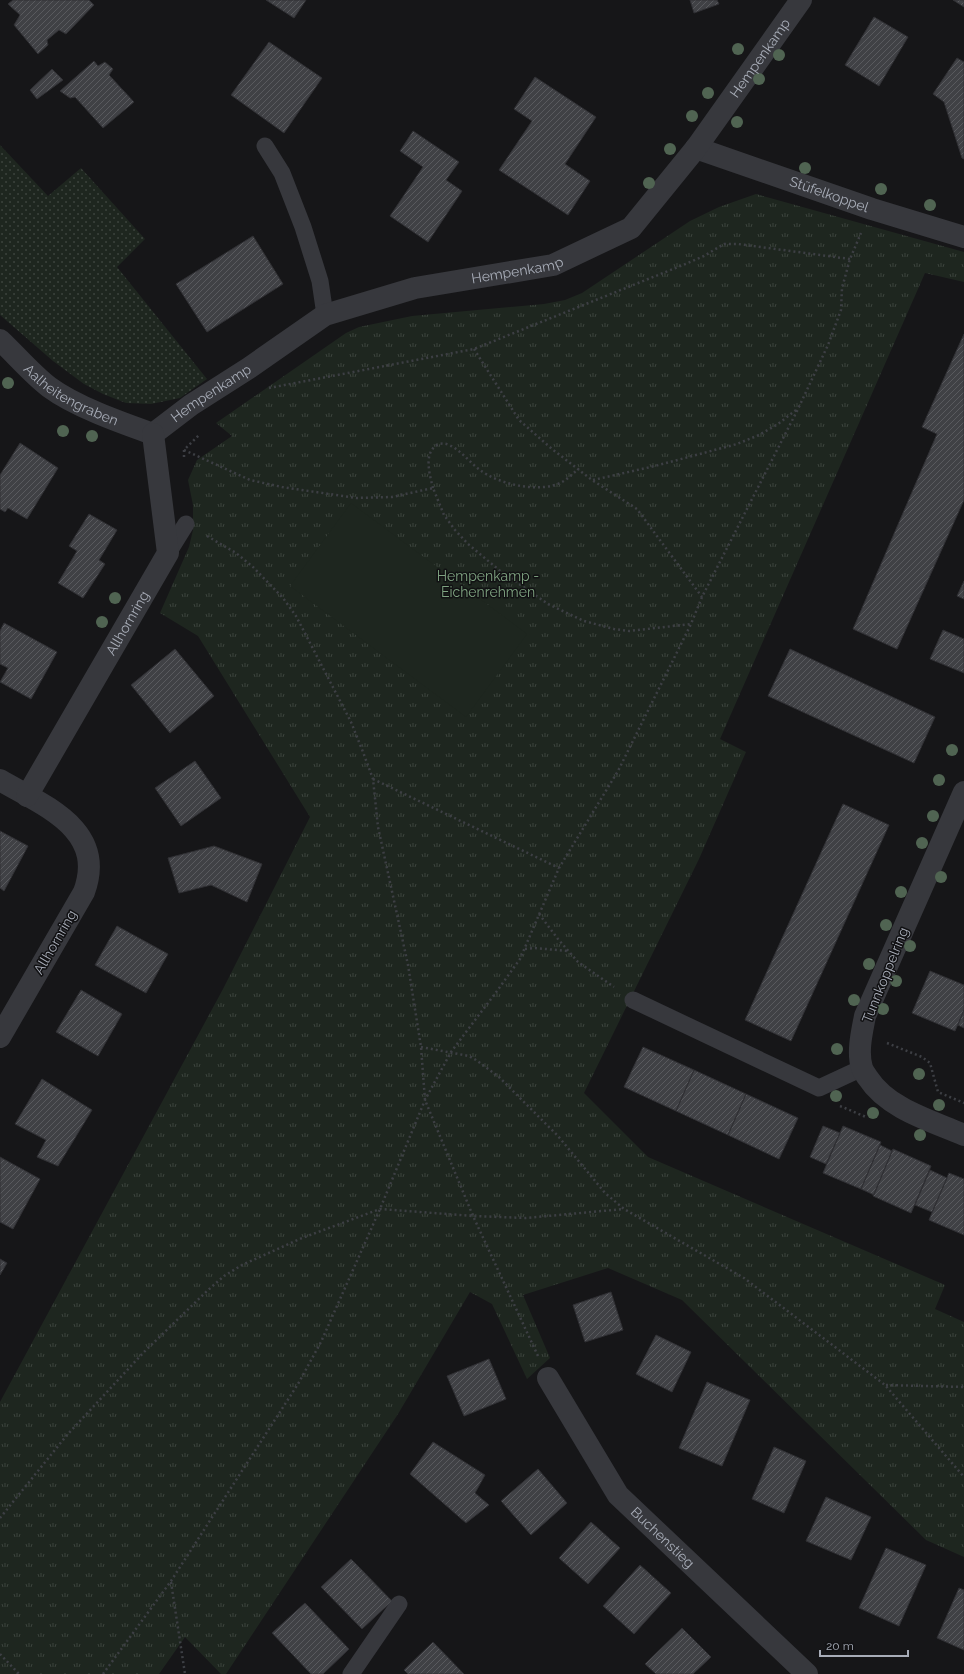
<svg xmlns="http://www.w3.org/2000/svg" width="964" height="1674" font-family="Raleway,sans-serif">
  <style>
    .grass { fill: url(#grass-dots) }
    .park { fill: url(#park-tufts) }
    .garden { fill: #1e261f }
    .building { fill: url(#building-hatch); stroke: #303034 }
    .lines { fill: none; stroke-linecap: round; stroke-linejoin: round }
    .path { stroke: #3d3f44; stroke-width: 2.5; stroke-dasharray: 2 3; stroke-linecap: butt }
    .service { stroke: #37383d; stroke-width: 17 }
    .minor { stroke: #37383d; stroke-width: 22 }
    .tree { fill: #506452 }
    .labels { text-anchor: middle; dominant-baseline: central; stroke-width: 3; stroke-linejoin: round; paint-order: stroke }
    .street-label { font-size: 14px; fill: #a8adb8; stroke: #111113 }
    .park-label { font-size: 14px; fill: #7fa381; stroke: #111113 }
  </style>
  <defs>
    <pattern id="grass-dots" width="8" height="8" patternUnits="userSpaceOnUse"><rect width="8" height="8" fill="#1e261f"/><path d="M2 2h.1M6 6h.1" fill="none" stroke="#3c433d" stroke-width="1.8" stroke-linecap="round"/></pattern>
    <pattern id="park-tufts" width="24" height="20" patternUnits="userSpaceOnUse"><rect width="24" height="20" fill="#1e261f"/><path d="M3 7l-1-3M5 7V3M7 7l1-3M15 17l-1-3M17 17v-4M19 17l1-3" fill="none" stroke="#3c433d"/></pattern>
    <pattern id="building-hatch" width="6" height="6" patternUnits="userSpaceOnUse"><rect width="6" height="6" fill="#404145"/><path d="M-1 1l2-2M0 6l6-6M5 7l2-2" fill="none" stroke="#595a5e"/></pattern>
  </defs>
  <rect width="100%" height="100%" fill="#161618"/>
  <path class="grass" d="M0 145 48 196 81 168 145 239 117 267 207 379 180 398 151 404 126 403 103 394 84 384 53 361 0 315Z"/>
  <path class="park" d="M756 194 964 252V282L925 273 720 739 746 752 699 859 584 1093 648 1157 945 1285 935 1309 964 1322V1557L926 1540 682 1300 608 1268 523 1295 550 1358 527 1379 492 1304 470 1292 398 1414 226 1674H221L185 1637 159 1674H0V1402L223 989 310 817 198 636 160 613 189 547 193 530V505L188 480 197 460 232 436 216 423 346 333 359 327 412 316 544 304 565 300 582 293 690 221 719 207Z"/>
  <path class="garden" d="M351 503 527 634 466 717 290 586Z"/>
  <path class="building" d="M13 0H89L94 5 66 34 59 30 47 40 48 45 38 54 14 25 20 15 8 4Z
    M266 0H306L294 18Z
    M690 0H717L719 4 694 13Z
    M953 0H964V7Z
    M874 17 908 37 879 86 845 65Z
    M269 42 322 78 284 133 231 95Z
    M957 58 964 62V159L962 158 944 102 933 94Z
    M94 61 98 66 105 62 113 69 109 75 134 102 103 128 75 97 70 98 60 91Z
    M52 69 63 80 37 99 30 90Z
    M535 77 596 117 565 164 590 181 568 215 499 170 532 121 514 109Z
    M413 131 459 162 446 180 462 191 428 242 390 216 423 167 400 151Z
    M253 236 283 284 207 332 176 284Z
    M964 334V500L897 649 853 629 937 434 922 427Z
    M20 443 58 468 27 519 8 508 5 512 0 509V475Z
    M89 514 117 530 99 560 105 564 83 598 58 583 77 551 69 546Z
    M964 581V599L957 596Z
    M4 623 57 652 31 699 0 682 8 668 0 664V631Z
    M943 630 964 639V673L930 659Z
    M175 649 214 696 170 733 131 685Z
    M790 649 935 717 914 763 768 696Z
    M195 761 221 798 181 826 155 788Z
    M843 804 889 825 791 1041 745 1020Z
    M0 831 28 846 4 891 0 888Z
    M214 846 262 864 247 902 211 885 179 893 168 858Z
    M117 926 168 954 146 993 95 965Z
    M930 971 964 985V1010L955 1031 912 1013Z
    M81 990 122 1014 98 1056 56 1032Z
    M964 1010V1028L958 1025Z
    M643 1047 694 1070 676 1111 624 1087Z
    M694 1070 746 1094 728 1135 676 1111Z
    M42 1079 92 1110 58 1166 37 1157 46 1140 15 1124Z
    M746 1094 798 1118 779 1159 728 1135Z
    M823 1126 840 1133 826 1164 810 1157Z
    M843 1126 881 1142 861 1189 823 1173Z
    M880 1145 892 1151 874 1195 861 1189Z
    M893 1149 931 1166 911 1213 873 1196Z
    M0 1157 40 1179 13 1229 0 1222Z
    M930 1170 947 1178 932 1212 915 1205Z
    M949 1173 964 1179V1235L929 1220Z
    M0 1259 7 1263 0 1275Z
    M611 1292 623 1330 585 1342 573 1305Z
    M656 1335 691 1352 672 1392 636 1374Z
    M489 1359 506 1399 464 1416 447 1376Z
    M707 1382 750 1400 722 1466 679 1448Z
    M433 1442 485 1475 475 1493 489 1505 466 1523 410 1474Z
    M774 1447 806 1461 784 1513 752 1499Z
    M538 1469 567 1503 531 1535 501 1501Z
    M826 1497 871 1517 851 1560 806 1541Z
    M591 1522 620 1548 588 1584 559 1558Z
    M886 1548 926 1565 899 1626 859 1608Z
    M351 1559 392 1601 362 1629 321 1587Z
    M640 1565 671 1593 634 1634 603 1606Z
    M959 1588 964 1590V1650L937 1638Z
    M305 1603 349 1649 323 1674H311L272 1633Z
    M682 1628 711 1657 693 1674H656L645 1664Z
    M433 1642 464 1674H408L404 1670Z"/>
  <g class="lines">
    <path class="path" d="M474 349 519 420 552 449 592 480 637 509 702 597
      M269 388 474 349 683 265 704 256 724 244H738L850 259
      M184 450 250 480 282 487 356 498 392 497 433 488 444 515 455 530 468 544 499 570 548 604 584 621 614 629 629 631 691 624
      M184 457V450L200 434
      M593 480 655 466 737 444 759 435 778 424 796 410
      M433 488C430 476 423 453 437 445 441 443 445 443 449 445 461 450 469 462 480 470 498 484 540 494 562 482 568 479 573 473 579 469
      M207 536 236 553 253 567 283 598 296 616 351 722 363 752 373 779 378 827 408 965 421 1047 425 1100 473 1216 538 1356
      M373 779 559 868
      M539 914 558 939 578 962 614 987
      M525 949 535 948 567 951
      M887 1043 922 1057 930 1063 938 1092 964 1103
      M421 1047 469 1056 476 1060 499 1077 558 1136 605 1193 624 1209 744 1278 885 1385 964 1477
      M840 1106 866 1117
      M886 1385 964 1387
      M0 1518 67 1435 144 1352 207 1291 224 1276 242 1265 302 1238 380 1209 473 1216 526 1218 624 1209
      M171 1582 185 1674
      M0 1654 19 1674
      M103 1674 171 1581 298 1384 321 1342 380 1209 425 1100 451 1052 497 991 520 959 559 868 618 771 691 624 702 597 798 409 828 345 841 310 842 288 850 259 861 233"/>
    <path class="service" d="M265 146 282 173 303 227 320 281 325 315
      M168 553 186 524
      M633 1000 819 1088 862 1068
      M351 1674 399 1604"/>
    <g class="minor">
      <path id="s1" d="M696 148 872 209 964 237"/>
      <path id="s2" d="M0 340C16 355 32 374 49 387 76 407 122 423 153 434"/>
      <path id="s3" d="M153 434 191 405 249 368 325 315 415 288 553 265 631 228 696 148 801 0"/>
      <path d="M0 780C44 806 107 829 84 892L0 1037"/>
      <path d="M964 792 865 1016C862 1032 857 1052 862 1068 863 1071 866 1075 868 1078 888 1109 932 1121 964 1135"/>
      <path id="s4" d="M27 796 168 553 153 434"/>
      <path id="s5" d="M548 1378 618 1495 807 1674"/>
    </g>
  </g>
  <g class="tree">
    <circle cx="738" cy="49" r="6"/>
    <circle cx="779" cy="55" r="6"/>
    <circle cx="759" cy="79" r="6"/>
    <circle cx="708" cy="93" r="6"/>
    <circle cx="692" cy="116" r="6"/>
    <circle cx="737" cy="122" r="6"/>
    <circle cx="670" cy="149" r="6"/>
    <circle cx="805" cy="168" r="6"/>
    <circle cx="649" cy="183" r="6"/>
    <circle cx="881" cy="189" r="6"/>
    <circle cx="930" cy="205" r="6"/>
    <circle cx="8" cy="383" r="6"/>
    <circle cx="63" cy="431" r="6"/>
    <circle cx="92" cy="436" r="6"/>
    <circle cx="115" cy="598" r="6"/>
    <circle cx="102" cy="622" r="6"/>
    <circle cx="952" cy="750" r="6"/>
    <circle cx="939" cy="780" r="6"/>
    <circle cx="933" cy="816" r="6"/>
    <circle cx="922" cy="843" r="6"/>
    <circle cx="941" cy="877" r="6"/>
    <circle cx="901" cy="892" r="6"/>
    <circle cx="886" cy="925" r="6"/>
    <circle cx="910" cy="946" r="6"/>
    <circle cx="869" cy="964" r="6"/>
    <circle cx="896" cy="981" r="6"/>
    <circle cx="854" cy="1000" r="6"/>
    <circle cx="883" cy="1009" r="6"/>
    <circle cx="837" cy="1049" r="6"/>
    <circle cx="919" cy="1074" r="6"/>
    <circle cx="836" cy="1096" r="6"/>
    <circle cx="939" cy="1105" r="6"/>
    <circle cx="873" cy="1113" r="6"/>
    <circle cx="920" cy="1135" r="6"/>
  </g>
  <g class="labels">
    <g class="street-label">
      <text stroke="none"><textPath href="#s3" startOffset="743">Hempenkamp</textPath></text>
      <text stroke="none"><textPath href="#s1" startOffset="141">Stüfelkoppel</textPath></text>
      <text stroke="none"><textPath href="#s3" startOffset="407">Hempenkamp</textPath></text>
      <text stroke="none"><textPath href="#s2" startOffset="91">Aalheitengraben</textPath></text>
      <text stroke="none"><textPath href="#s3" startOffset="71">Hempenkamp</textPath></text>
      <text stroke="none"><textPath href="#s4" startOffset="200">Allhornring</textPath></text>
      <text transform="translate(55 942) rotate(-60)">Allhornring</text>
      <text transform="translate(885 975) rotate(-68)">Tunnkoppelring</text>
      <text stroke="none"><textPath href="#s5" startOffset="198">Buchenstieg</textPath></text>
    </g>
    <g class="park-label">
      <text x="488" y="576">Hempenkamp -<tspan x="488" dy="16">Eichenrehmen</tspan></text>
    </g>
  </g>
  <path d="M820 1650v6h88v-6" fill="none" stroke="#a8adb8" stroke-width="2"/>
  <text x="826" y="1650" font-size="12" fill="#a8adb8" stroke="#111113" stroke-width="3" paint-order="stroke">20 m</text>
</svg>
